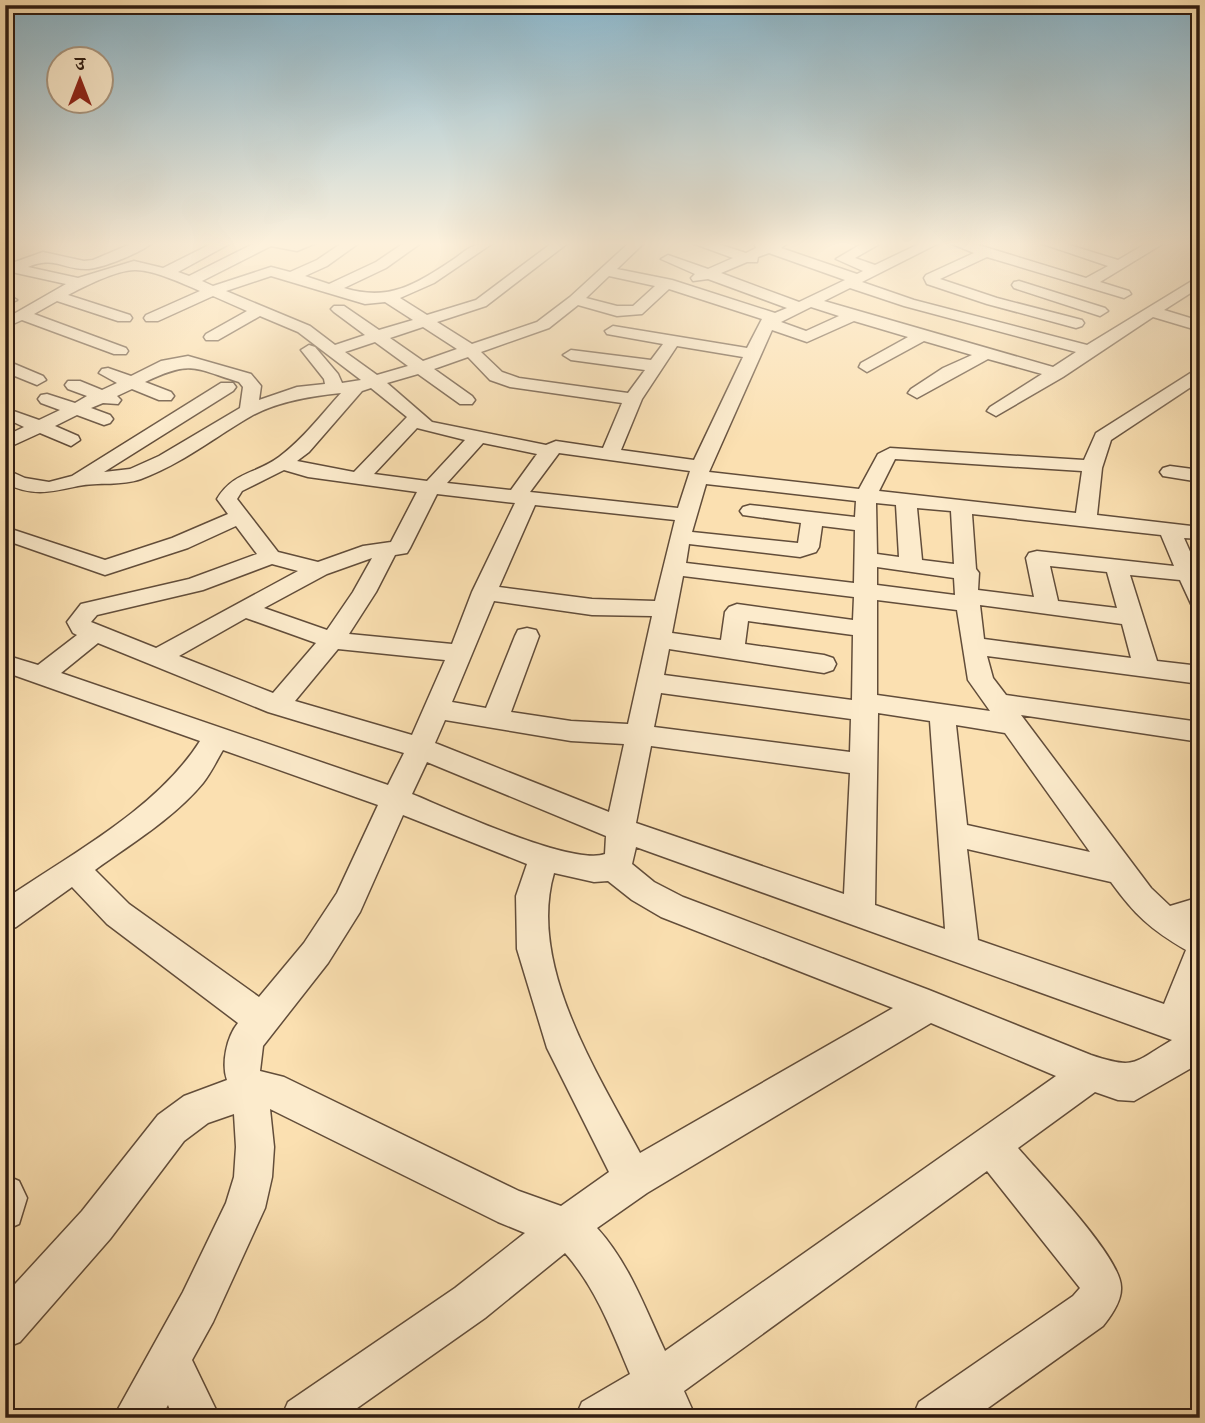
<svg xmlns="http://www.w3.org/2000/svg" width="1205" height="1423" font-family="'IM FELL Great Primer','Noto Serif Devanagari',serif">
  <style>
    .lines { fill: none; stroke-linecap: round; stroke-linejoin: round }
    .minor-casing { stroke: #624d3a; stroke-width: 3 }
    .minor { fill: #fcebcc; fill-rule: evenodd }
  </style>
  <rect width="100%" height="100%" fill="#fbe0b1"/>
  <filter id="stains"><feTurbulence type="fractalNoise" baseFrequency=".00286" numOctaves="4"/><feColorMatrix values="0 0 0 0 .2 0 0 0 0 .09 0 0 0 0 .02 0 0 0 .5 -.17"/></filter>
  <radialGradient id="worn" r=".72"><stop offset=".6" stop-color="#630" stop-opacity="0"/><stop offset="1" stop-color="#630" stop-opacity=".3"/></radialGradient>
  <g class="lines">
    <g class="minor-casing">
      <path id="minor" d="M133 243H152C140 253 101 269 86 269 61 269 55 256 28 267L78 278 134 261 163 268 213 243H231L178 272 189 276 255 243H316L297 251 271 246 202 281 213 286 271 267 290 272 317 260 342 243H359L327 266 305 276 329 284 376 262 404 243H421L386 268 344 288C390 302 416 284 454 259 469 248 473 243 493 243L434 283 400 298 427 315 476 300 552 243H568L486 306 437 322 472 344 537 322 570 297 629 243H644L617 269 672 280 775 313 787 308 708 279 693 281 691 278 695 274 661 259 668 255 708 269 733 258 692 243H715L746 253 756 248 754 243H787L781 248 857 274 863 271 836 259 863 243H881L855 258 875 265 921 243H939L862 282 914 300 1087 345 1200 276V287L1164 310 1200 321V331L1153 317 1063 377 996 416 987 411 990 407 1042 374 988 359 917 398 908 393 911 389 943 368 972 355 924 341 867 372 859 367 861 363 908 337 854 321 807 342 772 330 709 472 859 489 878 454 890 448 1084 460 1096 433 1200 367V381L1111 440 1102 468 1097 515 1200 527V539L1184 538 1200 574V608L1192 606 1180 580 1130 575 1157 661 1200 666V684L987 656 993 678 1006 695 1200 722V742L1021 715 1151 888 1170 906 1200 897V999L1194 1014 1200 1016V1063L1134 1101 1118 1100 1095 1092 1018 1148C1040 1174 1121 1257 1121 1287 1122 1301 1111 1316 1103 1326L974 1418H912L919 1402 1073 1296 1080 1288 987 1171 684 1391 696 1418H650L648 1414 641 1418H575L582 1402 630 1374C612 1331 596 1288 565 1253L485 1318 343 1418H281L288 1402 455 1288 525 1233 498 1222 270 1109 274 1147 272 1177 265 1208 213 1322 192 1360 220 1418H173L168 1405 161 1418H113L183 1292 226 1203 234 1177 236 1147 234 1114 208 1123 184 1141 110 1239 20 1342 5 1348V1295L82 1211 158 1115 184 1096 227 1080C221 1064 227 1036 238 1023L107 924 72 887 16 927 5 931V899C71 854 157 809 200 741L5 672V655L38 665 77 635 73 633 67 622 81 604 189 579 257 554 236 526 188 548 105 575 5 540V527L105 560 172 538 228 514 217 499C233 472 256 474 279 457 303 439 321 415 341 393 311 396 280 401 253 415 216 436 182 464 141 479 122 486 98 482 78 486 51 492 32 497 5 483V469L25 478 49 482 72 476 221 383H233L236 387 233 391 104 472 130 469 159 456 240 408 243 387 239 382C193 368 191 360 145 382L171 392 174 396 171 400H159L132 389 117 396 121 400 118 404 103 403 91 408 110 415 113 419 110 423 104 425 77 415 55 426 78 436 80 440 71 446 40 433 5 449V436L24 427 5 418V408L39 420 60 410 41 403 38 399 41 395 47 394 75 403 87 396 68 389 65 385 68 381H80L102 390 117 383 99 373 102 369 108 368 131 376 161 361 188 356 251 374 261 386 259 400 297 387 325 384 324 379 301 350 309 345 315 347 338 374 342 383 361 380 298 332 260 316 218 340H206L204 337 206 334 247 311 213 296 158 321H146L144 318 146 315 200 291C181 283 157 271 136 270 119 269 83 287 68 295L130 315 132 318 130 321H118L57 301 34 314 126 348 128 351 126 354H114L22 320 13 324 5 319 66 284 7 271 5 262 12 263 43 252 84 261 93 260ZM769 253 845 280 799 302 721 273 747 262H757L758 257ZM271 276 365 304 385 302 413 320 379 330 344 306H334L331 309 334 312 365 335 335 345 310 326 226 291ZM609 276 655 286 633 306H617L586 298ZM850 288 904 306 1076 352 1053 367 824 301ZM669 289 762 319 747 348 613 326 605 331 607 334 663 344 651 360 571 350 563 355 571 360 645 370 628 393 519 378 502 372 481 352 549 328 578 305 617 316 642 314ZM811 307 839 316 806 331 781 322ZM423 327 457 349 423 361 390 338ZM375 342 408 366 377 375 345 352ZM677 346 743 357 694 460 621 450 642 399ZM468 357 490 380 510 387 622 403 603 448 556 441 546 445 432 422 387 383 418 374 460 404H472L475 400 472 396 434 369ZM371 388 407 417 354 472 297 461 309 452 362 391ZM417 428 465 440 427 481 374 474ZM483 443 537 454 511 490 447 483ZM559 453 690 471 678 508 530 492ZM895 459 1082 471 1076 513 879 491ZM284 470 308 477 417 492 391 542 363 546 318 562 278 552 237 499 242 491ZM706 484 856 501 855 517 750 505 743 507 740 511 743 515 801 523 798 543 692 532ZM437 494 515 503 472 592 452 644 349 634 376 592 395 555 407 553 410 548ZM876 503 896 505 899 557 877 554ZM535 505 675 520 655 601 592 599 499 587ZM917 508 951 511 954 564 922 560ZM972 514 1161 535 1174 566 1037 551 1029 553 1026 558 1034 597 978 590 979 573 976 569ZM822 526 855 530 854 583 686 563 689 544 800 557 816 552 819 547ZM372 558 353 592 327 630 264 608 327 574ZM272 564 298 571 156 648 91 622 97 615 203 590ZM1050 566 1107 572 1117 608 1058 601ZM877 567 954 578 955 595 877 585ZM683 576 854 597 853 620 737 604 729 607 725 612 721 640 672 633ZM877 600 957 610 968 680 990 711 877 695ZM494 601 592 615 652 616 628 724 571 721 511 712 539 636 536 630 527 628 518 630 515 636 486 708 452 702ZM980 605 1122 624 1131 658 984 639ZM246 618 316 643 273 693 179 656ZM748 621 853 635 852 700 664 675 669 649 824 673 833 670 836 664 833 658 824 655 745 644ZM98 643 268 712 404 753 388 785 61 673ZM338 649 445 660 412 735 295 701ZM661 693 851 719 850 752 654 727ZM878 713 930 721 945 929 875 905ZM445 720 571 741 624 744 609 812 435 743ZM956 725 1005 733 1090 852 967 825ZM651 746 850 773 844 894 636 823ZM223 750 378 805 337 893 304 943 259 997 129 904 95 870C131 844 174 818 203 783 211 773 217 760 223 750ZM427 762 606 836 605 854C572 866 449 809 412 794ZM403 815 527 864 516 896 517 949 547 1048 609 1172 561 1206 519 1191 284 1077 260 1071 263 1046 328 963 360 912ZM636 847 1161 1036 1172 1040C1133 1063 1136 1070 1091 1055L929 990 683 897 654 882 632 864ZM967 849 1111 882C1135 915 1150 929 1186 950L1164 1004 978 940ZM554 873 594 882 608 881 632 900 661 917 893 1008 640 1153C598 1074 527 965 554 873ZM931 1023 1056 1076 665 1351C645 1308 629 1263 597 1228L647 1193Z
        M950 243H972L1086 278 1108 266 1040 243H1063L1118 260 1147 243H1164L1100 282 1129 291 1131 294 1124 298 987 257 940 279 997 298 1082 320 1084 323 1082 326 1076 328 987 304 927 284 924 278 926 275 974 253Z
        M1019 281 1105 308 1108 311 1100 316 1014 288 1012 285 1014 282Z
        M9 295 17 300 5 305V296Z
        M5 360 43 376 46 380 37 385 5 372Z
        M1170 466 1200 470V482L1163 476 1160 472 1163 468Z
        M5 1175 19 1181 27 1198 19 1224 5 1230Z"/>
    </g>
    <use href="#minor" class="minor"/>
  </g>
  <linearGradient id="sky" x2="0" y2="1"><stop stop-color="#8bb8ce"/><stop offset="0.55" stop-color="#fdf1dc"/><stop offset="1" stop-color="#fdf1dc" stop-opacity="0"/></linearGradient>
  <rect width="1205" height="443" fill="url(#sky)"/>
  <rect width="1205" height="1423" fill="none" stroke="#fbe0b1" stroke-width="28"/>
  <rect x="7" y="7" width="1191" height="1409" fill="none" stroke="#2f1c12" stroke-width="3.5"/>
  <rect x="14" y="14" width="1177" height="1395" fill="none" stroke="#2f1c12" stroke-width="2"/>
  <g transform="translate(80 80)"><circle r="33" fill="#fcebcc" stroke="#aa9882" stroke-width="2"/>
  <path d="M0-5L12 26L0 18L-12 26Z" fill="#8f2418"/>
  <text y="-10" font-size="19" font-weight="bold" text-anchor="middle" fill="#2f1c12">उ</text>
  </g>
  <rect width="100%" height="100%" filter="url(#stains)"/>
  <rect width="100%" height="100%" fill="url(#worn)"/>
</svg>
